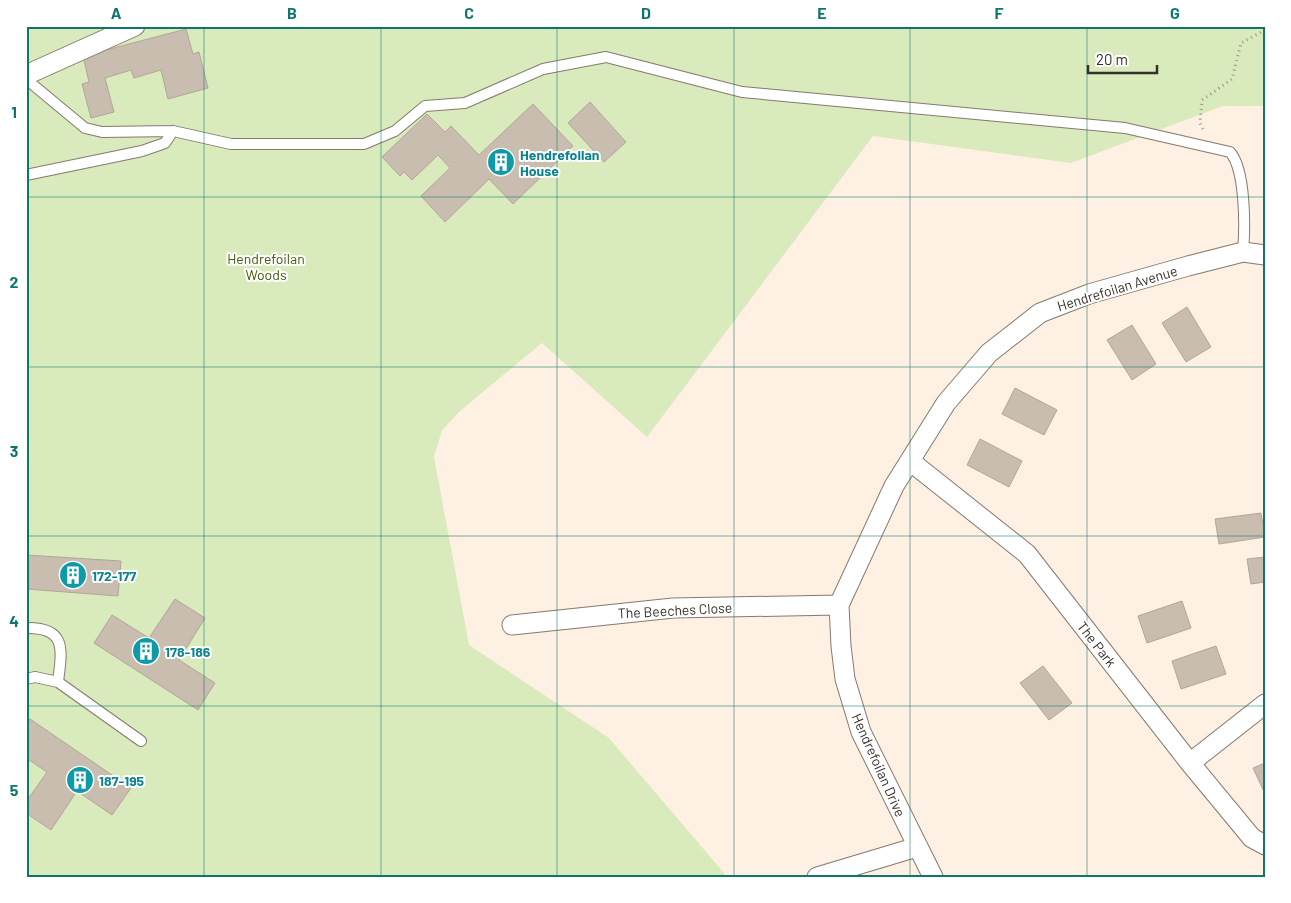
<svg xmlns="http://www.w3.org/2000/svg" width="1291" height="903" font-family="Barlow,sans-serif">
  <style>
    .green { fill: #d9ebbc }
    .building { fill: #c9bdaf; stroke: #b2a699 }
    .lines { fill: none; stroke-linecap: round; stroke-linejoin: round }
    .service-casing { stroke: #85796d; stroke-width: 12 }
    .minor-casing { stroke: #85796d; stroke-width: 21 }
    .path { stroke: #9e948a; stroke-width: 3; stroke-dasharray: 1 4; stroke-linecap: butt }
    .service { stroke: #fff; stroke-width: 10 }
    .minor { stroke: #fff; stroke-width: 19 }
    .grid { fill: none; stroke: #0f766e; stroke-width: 1; stroke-opacity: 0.55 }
    .labels { text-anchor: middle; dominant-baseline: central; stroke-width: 4; stroke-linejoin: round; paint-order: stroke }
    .culture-label { font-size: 14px; font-weight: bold; fill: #0d838f; stroke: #fff; text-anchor: start }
    .park-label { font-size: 14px; fill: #44590a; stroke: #fff }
    .street-label { font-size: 14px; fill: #35302b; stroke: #fff }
    .neatline { fill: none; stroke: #0f766e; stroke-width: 2 }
    .grid-label { font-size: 16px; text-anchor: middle; font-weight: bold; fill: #0f766e }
  </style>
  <rect width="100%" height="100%" fill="#fef0e2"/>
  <path class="green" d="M26 26H1265V106H1223L1071 163 873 136 647 437 542 343 460 411 442 430 434 457 469 645 609 738 724 873 725 877H26Z"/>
  <path class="building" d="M186 29 193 54 199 52 208 88 168 99 161 70 134 78 131 70 105 78 114 112 91 118 82 84 89 82 83 56Z
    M590 102 626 142 604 162 568 123Z
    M533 104 573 146 513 204 489 179 445 222 421 196 450 168 438 155 412 180 404 172 400 176 382 157 427 114 445 132 451 126 479 155Z
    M1187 307 1211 347 1186 362 1162 323Z
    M1132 325 1156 364 1132 380 1107 340Z
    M1015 388 1057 410 1044 435 1002 414Z
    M980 439 1022 461 1009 487 967 465Z
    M1261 513 1265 537 1219 544 1215 519Z
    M26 555 121 561 118 596 26 589Z
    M1265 557V582L1251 584 1247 559Z
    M175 599 205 618 179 660 215 683 198 710 94 643 112 615 149 638Z
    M1182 601 1191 628 1147 643 1138 616Z
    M1216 646 1226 674 1181 689 1172 661Z
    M1043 666 1072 703 1049 720 1020 683Z
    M30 719 131 788 112 815 77 791 51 830 26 813V802L47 772 26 758V725Z
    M1265 763V794L1253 768Z"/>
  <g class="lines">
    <g class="service-casing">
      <path id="service" d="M26 79 85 128 102 132 173 131 231 144H364L395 131 425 106 465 103 543 69 606 57 742 92 1125 128 1230 152C1246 170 1245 229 1243 252
        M26 175 142 151 165 143 173 131
        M26 628C67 627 62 650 58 682L141 741
        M26 679 35 677 58 682"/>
    </g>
    <g class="minor-casing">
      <path id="minor" d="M26 75 135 26
        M910 461 1027 554 1190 763 1252 838 1265 845
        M512 625 673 608 839 605
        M1190 763 1265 704
        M817 877 917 847
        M933 877 861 732 845 679 841 646 839 605 894 486 946 403 989 353 1040 313 1089 294 1188 266 1243 252 1265 255"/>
    </g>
    <path class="path" d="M1203 129 1200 123 1202 100 1232 79 1241 43 1265 30"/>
    <use href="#service" class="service"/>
    <use href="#minor" class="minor"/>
  </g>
  <path class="grid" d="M204 26V877M381 26V877M557 26V877M734 26V877M910 26V877M1087 26V877M26 197H1265M26 367H1265M26 536H1265M26 706H1265"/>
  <defs>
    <g id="building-disc" transform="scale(1.4375)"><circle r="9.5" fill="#0f9aa8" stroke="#fff"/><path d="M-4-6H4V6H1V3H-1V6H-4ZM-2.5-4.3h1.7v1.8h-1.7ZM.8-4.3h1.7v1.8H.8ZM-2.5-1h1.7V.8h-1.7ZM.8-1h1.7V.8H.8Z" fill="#fff"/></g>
  </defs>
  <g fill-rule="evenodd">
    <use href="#building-disc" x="501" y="162"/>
    <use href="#building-disc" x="73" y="575"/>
    <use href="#building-disc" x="146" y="651"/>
    <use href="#building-disc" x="80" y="780"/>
  </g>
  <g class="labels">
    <g class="culture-label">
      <text x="520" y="154">Hendrefoilan<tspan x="520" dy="16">House</tspan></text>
      <text x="92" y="575">172-177</text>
      <text x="165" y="651">178-186</text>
      <text x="99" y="780">187-195</text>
    </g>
    <g class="park-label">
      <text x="266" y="258">Hendrefoilan<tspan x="266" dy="16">Woods</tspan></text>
    </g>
    <g class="street-label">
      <text transform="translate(1117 288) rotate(-17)">Hendrefoilan Avenue</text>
      <text transform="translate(675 610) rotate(-3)">The Beeches Close</text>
      <text transform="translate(1097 644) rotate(52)">The Park</text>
      <text transform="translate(879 765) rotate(66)">Hendrefoilan Drive</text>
    </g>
  </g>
  <rect width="1291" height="903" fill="none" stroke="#ffffff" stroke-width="55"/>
  <path d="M1088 65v8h69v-8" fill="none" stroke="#35302b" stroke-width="2.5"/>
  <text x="1096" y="65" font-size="15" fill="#35302b" stroke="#ffffff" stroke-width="4" paint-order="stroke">20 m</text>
  <rect x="28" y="28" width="1236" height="848" class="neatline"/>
  <g class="grid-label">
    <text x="116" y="19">A</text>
    <text x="292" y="19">B</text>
    <text x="469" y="19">C</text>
    <text x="646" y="19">D</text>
    <text x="822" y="19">E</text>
    <text x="999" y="19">F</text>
    <text x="1175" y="19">G</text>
    <text x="14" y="118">1</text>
    <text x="14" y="288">2</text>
    <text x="14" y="457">3</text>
    <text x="14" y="627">4</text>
    <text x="14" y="796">5</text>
  </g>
</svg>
